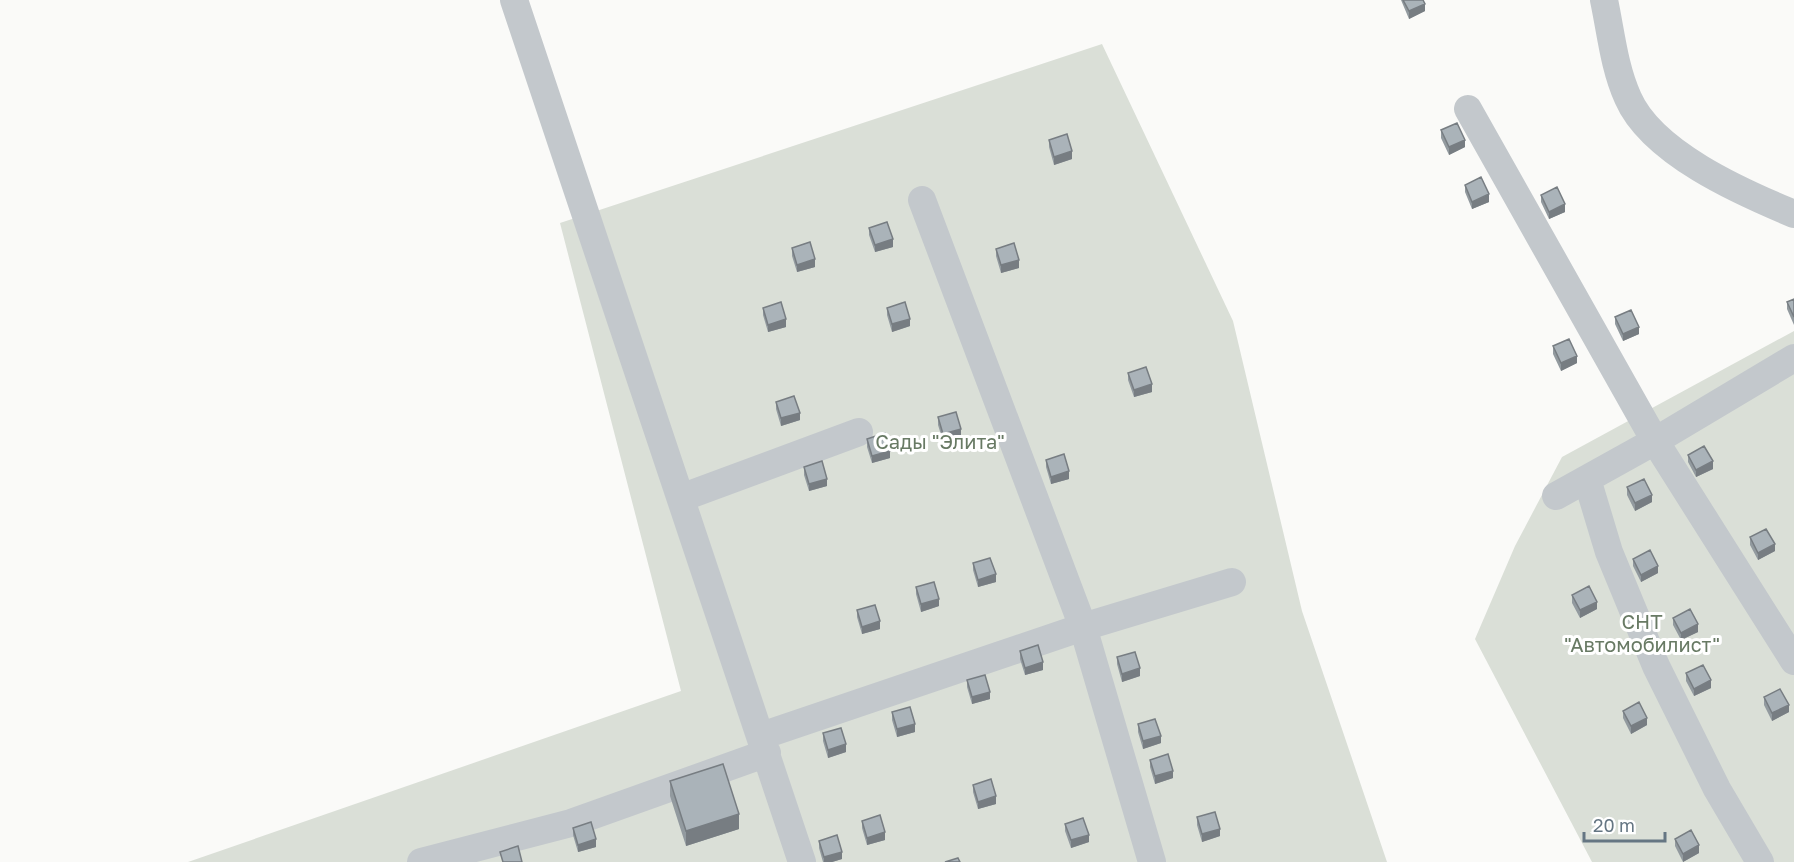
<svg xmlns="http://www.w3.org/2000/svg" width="1794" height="862" font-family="'Golos Text',sans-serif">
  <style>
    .green { fill: #dadfd7 }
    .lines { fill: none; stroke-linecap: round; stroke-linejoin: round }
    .minor { stroke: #c3c8cc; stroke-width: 28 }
    .wall { fill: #929a9f }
    .shaded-wall { fill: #777d82 }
    .building { fill: #aab3b9; stroke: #777d82; stroke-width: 1.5 }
    .labels { text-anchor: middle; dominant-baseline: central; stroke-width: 6; stroke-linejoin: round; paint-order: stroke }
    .park-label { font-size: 20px; fill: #687a64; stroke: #fff }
  </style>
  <rect width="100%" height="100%" fill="#fafaf8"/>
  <path class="green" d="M1102 44 1233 321 1302 611 1387 862H188L681 691 560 223Z
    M1794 331V862H1592L1475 639 1515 546 1562 457Z"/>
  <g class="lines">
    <path class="minor" d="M514 0 802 862
      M1604 0C1611 33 1614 67 1628 98 1652 153 1741 192 1794 214
      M1468 109 1655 441 1794 661
      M922 200 1083 627 1152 862
      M1587 479 1609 552 1656 666 1717 789 1760 862
      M1556 496 1655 441 1794 358
      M681 498 859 432
      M761 736 1083 627 1232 582
      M421 862 571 823 767 753"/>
  </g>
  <path class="wall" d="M1401 0H1423L1425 11 1409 19Z
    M1441 130 1465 147 1449 155 1441 138Z
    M1049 140 1072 159 1054 165 1049 147Z
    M1465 185 1489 202 1472 209 1465 192Z
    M1541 195 1565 212 1549 219 1541 202Z
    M869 228 893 247 875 252 869 235Z
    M792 248 815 267 797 272 792 256Z
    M996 249 1019 268 1001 273 996 256Z
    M1794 299V325L1787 309V302Z
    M763 308 786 327 768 332 763 315Z
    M887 308 910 326 892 332 887 315Z
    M1615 317 1639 334 1623 341 1615 324Z
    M1553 346 1577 363 1561 371 1553 354Z
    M1128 373 1152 392 1134 397 1128 380Z
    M776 402 800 420 781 426 776 409Z
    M938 417 961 436 943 441 938 425Z
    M867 439 890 458 872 463 867 447Z
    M1688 455 1713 469 1696 477 1688 462Z
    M1046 460 1069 479 1051 484 1046 467Z
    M804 467 827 486 809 491 804 475Z
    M1627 487 1652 502 1635 511 1627 495Z
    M1750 537 1775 551 1758 560 1750 545Z
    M1633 559 1658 573 1641 582 1633 566Z
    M973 563 996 582 978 587 973 570Z
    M916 587 939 606 921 612 916 594Z
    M1572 595 1597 609 1580 618 1572 603Z
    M857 610 880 629 862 634 857 617Z
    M1673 618 1698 632 1681 640 1673 625Z
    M1020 651 1043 670 1025 675 1020 659Z
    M1117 657 1140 676 1122 682 1117 664Z
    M1686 673 1711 688 1694 696 1686 681Z
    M967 680 990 699 972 704 967 687Z
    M1764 697 1789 712 1772 721 1764 705Z
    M1623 711 1647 725 1631 734 1623 718Z
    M892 712 915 732 897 737 892 720Z
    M1138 724 1161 743 1143 749 1138 732Z
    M823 733 846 752 828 758 823 741Z
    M1150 760 1173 778 1155 784 1150 767Z
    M670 781 739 829 686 846 670 796Z
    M973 785 996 804 978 809 973 792Z
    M1197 817 1220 836 1202 842 1197 825Z
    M862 821 885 840 867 845 862 828Z
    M1065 824 1089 842 1071 848 1065 831Z
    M573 828 596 847 578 852 573 835Z
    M1675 839 1699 853 1683 862 1675 846Z
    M819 841 842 859 832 862H823L819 848Z"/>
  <path class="shaded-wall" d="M1425 4V11L1409 19V11Z
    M1465 140V147L1449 155V147Z
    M1072 151V159L1054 165V157Z
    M1489 194V202L1472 209V202Z
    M1565 204V212L1549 219V212Z
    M893 239V247L875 252V245Z
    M815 259V267L797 272V265Z
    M1019 260V268L1001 273V265Z
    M786 319V327L768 332V325Z
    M910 319V326L892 332V324Z
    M1639 327V334L1623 341V334Z
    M1577 356V363L1561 371V363Z
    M1152 384V392L1134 397V390Z
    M800 413V420L781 426V418Z
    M961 429V436L943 441V434Z
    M890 451V458L872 463V456Z
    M1713 461V469L1696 477V470Z
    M1069 471V479L1051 484V477Z
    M827 479V486L809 491V484Z
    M1652 495V502L1635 511V503Z
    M1775 544V551L1758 560V553Z
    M1658 566V573L1641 582V575Z
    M996 574V582L978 587V580Z
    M939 599V606L921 612V604Z
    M1597 602V609L1580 618V610Z
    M880 621V629L862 634V627Z
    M1698 624V632L1681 640V633Z
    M1043 662V670L1025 675V668Z
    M1140 668V676L1122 682V674Z
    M1711 680V688L1694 696V689Z
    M990 692V699L972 704V697Z
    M1789 705V712L1772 721V713Z
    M1647 718V725L1631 734V726Z
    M915 724V732L897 737V729Z
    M1161 736V743L1143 749V741Z
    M846 744V752L828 758V750Z
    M1173 771V778L1155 784V776Z
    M996 796V804L978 809V802Z
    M739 814V829L686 846V831Z
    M1220 829V836L1202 842V834Z
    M885 832V840L867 845V838Z
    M1089 835V842L1071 848V840Z
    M596 839V847L578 852V845Z
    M1699 845V853L1683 862V854Z
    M842 852V859L832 862H824V857Z"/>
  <path class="building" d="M1403 0H1423L1425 4 1409 11Z
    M1457 123 1465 140 1449 147 1441 130Z
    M1067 134 1072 151 1054 157 1049 140Z
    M1481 177 1489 194 1472 202 1465 185Z
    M1557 187 1565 204 1549 212 1541 195Z
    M887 222 893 239 875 245 869 228Z
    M810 242 815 259 797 265 792 248Z
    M1014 243 1019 260 1001 265 996 249Z
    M1794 299V317L1787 302Z
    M781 302 786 319 768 325 763 308Z
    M905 302 910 319 892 324 887 308Z
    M1631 310 1639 327 1623 334 1615 317Z
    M1569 339 1577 356 1561 363 1553 346Z
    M1146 367 1152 384 1134 390 1128 373Z
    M794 396 800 413 781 418 776 402Z
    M956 412 961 429 943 434 938 417Z
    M885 433 890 451 872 456 867 439Z
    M1704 446 1713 461 1696 470 1688 455Z
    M1064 454 1069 471 1051 477 1046 460Z
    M822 461 827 479 809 484 804 467Z
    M1644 479 1652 495 1635 503 1627 487Z
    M1766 529 1775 544 1758 553 1750 537Z
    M1650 550 1658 566 1641 575 1633 559Z
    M990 558 996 574 978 580 973 563Z
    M934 582 939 599 921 604 916 587Z
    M1589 586 1597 602 1580 610 1572 595Z
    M875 605 880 621 862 627 857 610Z
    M1690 609 1698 624 1681 633 1673 618Z
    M1038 645 1043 662 1025 668 1020 651Z
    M1135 652 1140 668 1122 674 1117 657Z
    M1703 665 1711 680 1694 689 1686 673Z
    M985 675 990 692 972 697 967 680Z
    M1780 689 1789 705 1772 713 1764 697Z
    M1639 702 1647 718 1631 726 1623 711Z
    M910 707 915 724 897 729 892 712Z
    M1155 719 1161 736 1143 741 1138 724Z
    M841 728 846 744 828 750 823 733Z
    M1168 754 1173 771 1155 776 1150 760Z
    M723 764 739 814 686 831 670 781Z
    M991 779 996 796 978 802 973 785Z
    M1215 812 1220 829 1202 834 1197 817Z
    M880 815 885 832 867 838 862 821Z
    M1083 818 1089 835 1071 840 1065 824Z
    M591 822 596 839 578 845 573 828Z
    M1691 830 1699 845 1683 854 1675 839Z
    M837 835 842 852 824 857 819 841Z
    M518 846 522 862H503L500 852Z
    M958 858 960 862H945Z"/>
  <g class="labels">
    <g class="park-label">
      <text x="940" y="441">Сады "Элита"</text>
      <text x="1642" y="621">СНТ<tspan x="1642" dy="23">"Автомобилист"</tspan></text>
    </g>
  </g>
  <path d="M1584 832v9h81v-9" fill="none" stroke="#657683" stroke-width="3"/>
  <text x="1593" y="832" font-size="18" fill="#657683" stroke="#ffffff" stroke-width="4.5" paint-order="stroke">20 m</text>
</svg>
